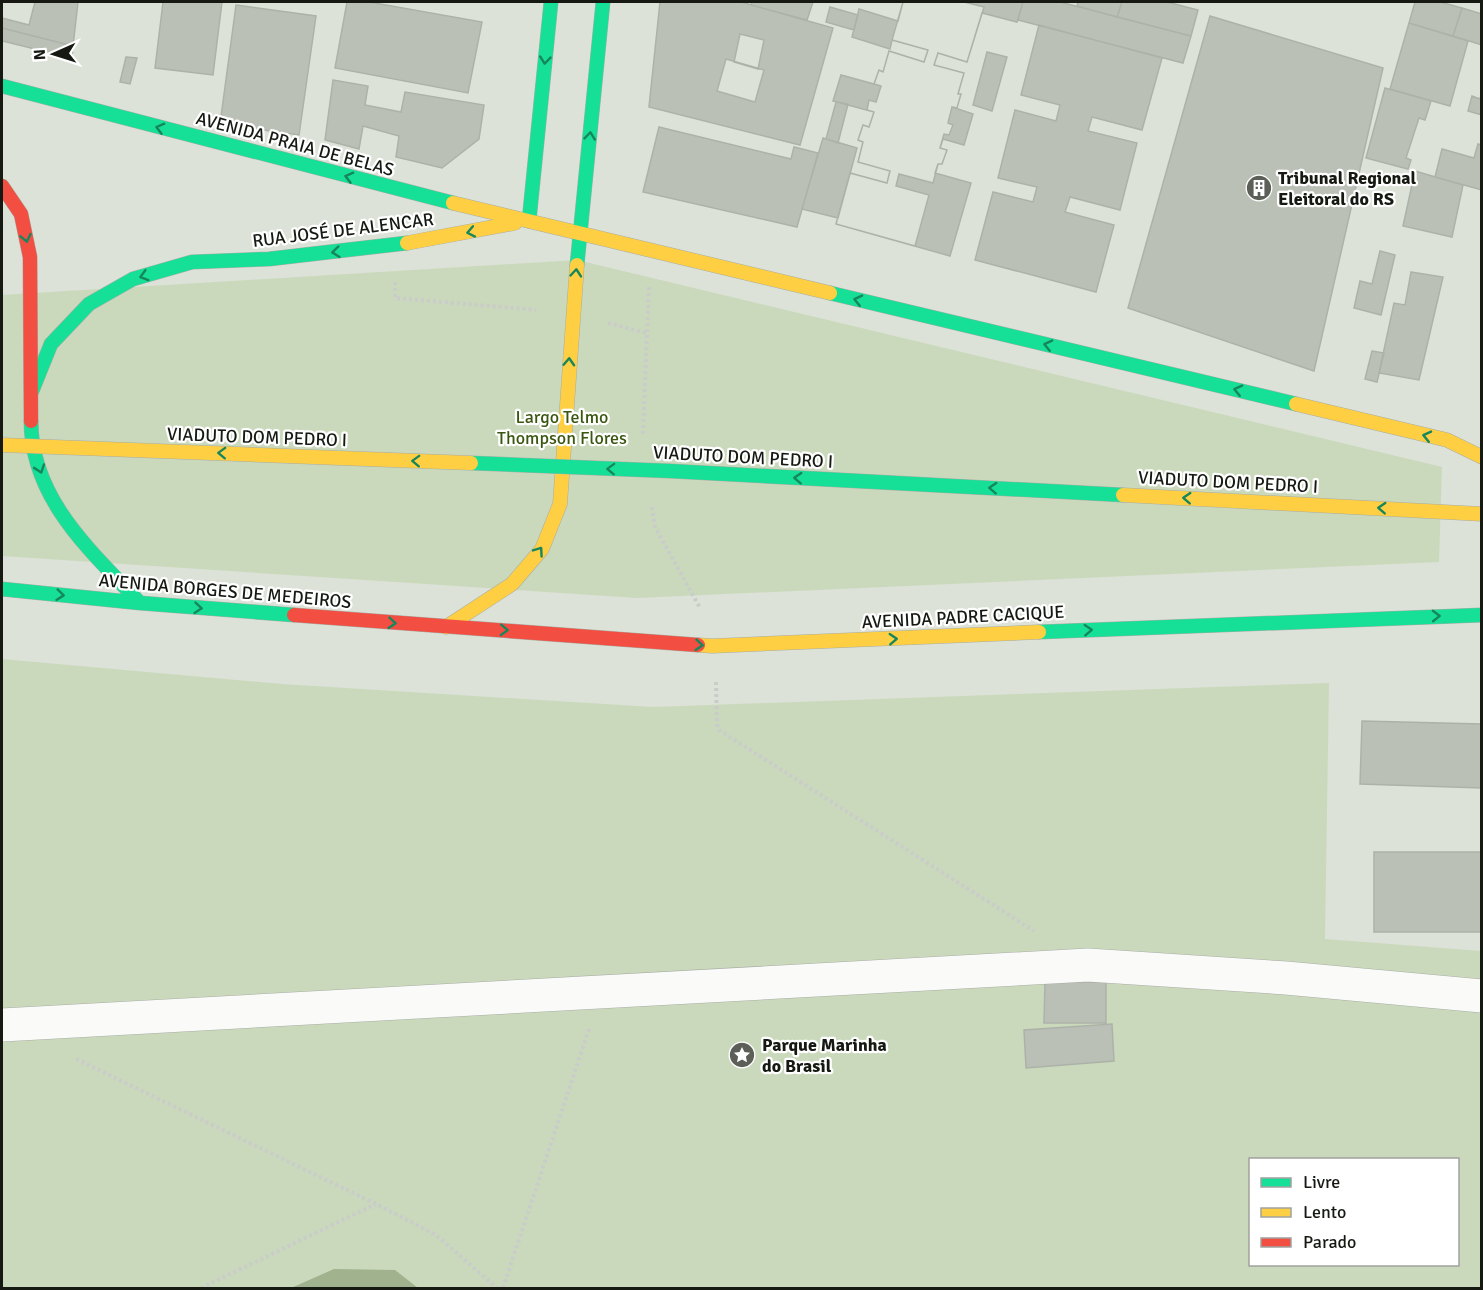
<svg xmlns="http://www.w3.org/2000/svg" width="1483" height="1290" font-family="Signika,sans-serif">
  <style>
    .green { fill: #cad9bc; fill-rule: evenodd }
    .water { fill: #a0b28e }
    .building { fill: #bbc0b7; stroke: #adb2a9; stroke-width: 1.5; fill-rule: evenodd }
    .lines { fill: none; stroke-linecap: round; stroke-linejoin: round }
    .street-casing { stroke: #a9ada5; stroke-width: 34 }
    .fast-casing { stroke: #a9ada5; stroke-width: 15 }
    .slow-casing { stroke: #a9ada5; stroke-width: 15 }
    .jam-casing { stroke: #a9ada5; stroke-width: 15 }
    .path { stroke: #caccc9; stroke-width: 4; stroke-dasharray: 3 3; stroke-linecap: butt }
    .street { stroke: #fafbf9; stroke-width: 33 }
    .fast { stroke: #16e098; stroke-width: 14 }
    .slow { stroke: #ffcf43; stroke-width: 14 }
    .jam { stroke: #f24e42; stroke-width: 14 }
    .fast-bridge-casing { stroke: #a9ada5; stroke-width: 15; stroke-linecap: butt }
    .slow-bridge-casing { stroke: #a9ada5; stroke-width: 15; stroke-linecap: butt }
    .fast-bridge { stroke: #16e098; stroke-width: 14 }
    .slow-bridge { stroke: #ffcf43; stroke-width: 14 }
    .oneway { stroke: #16865c }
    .labels { text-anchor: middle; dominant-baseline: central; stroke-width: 4.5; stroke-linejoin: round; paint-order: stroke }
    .street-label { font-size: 18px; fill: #151912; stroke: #fff }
    .poi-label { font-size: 18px; font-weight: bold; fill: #151912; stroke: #fff; text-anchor: start }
    .park-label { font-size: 18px; fill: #3a570f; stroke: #fff }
  </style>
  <rect width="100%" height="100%" fill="#dce2d7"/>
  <path class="green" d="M577 260 1442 467 1439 562 637 598 2 556V295Z
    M2 659 282 684 653 707 1329 683 1325 939 1481 951V1288H2ZM1250 1160H1458V1264H1250Z"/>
  <path class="water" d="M334 1269 395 1270 418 1288H291Z"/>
  <path class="building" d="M2 2H35L29 25 2 18Z
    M2 2H78L73 46 2 28Z
    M163 2H222L213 75 155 68Z
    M347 2H369L482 22 468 93 335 68Z
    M660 2H741L833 28 800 145 649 107ZM740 34 764 40 758 69 734 62Z
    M752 2H813L807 20 751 5Z
    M903 2H964L984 7 967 62 938 53 934 65 964 73 958 94H961L957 108 952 107 948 123 953 125 949 135 944 134 940 148 947 150 942 164H938L933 183 899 174 896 186 929 195 915 246 836 224 850 173 887 183 890 171 858 162 863 142 858 140 863 125 869 127 874 112 867 110 869 100 876 102 881 86 874 84 879 70 883 72 889 51 924 62 928 50 892 40Z
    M903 2H1023L1017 22 982 13 967 62 938 53 934 65 964 73 958 94H961L957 108 952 107 973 114 964 145 943 139 940 148 947 150 942 164H938L935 173 971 183 950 256 836 224 850 173 887 183 890 171 858 162 863 142 858 140 863 125 869 127 874 112 833 101 841 75 874 84 879 70 883 72 889 51 924 62 928 50 892 40 890 49 852 37 859 9 898 21Z
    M1023 2H1060L1191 36 1183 63 1018 20Z
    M1078 2H1122L1117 17 1077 6Z
    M1122 2H1167L1198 10 1191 36 1117 17Z
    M1415 2H1440L1462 8 1453 36 1409 23Z
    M236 5 316 16 299 135 220 124Z
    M830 7 858 15 854 30 826 22Z
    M1462 8 1482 14V45L1453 36Z
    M1210 16 1383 68 1314 371 1128 308Z
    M1409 23 1468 41 1450 106 1390 89Z
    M1039 25 1162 58 1142 130 1092 117 1088 131 1137 143 1120 210 1070 197 1065 212 1114 225 1096 292 975 260 993 192 1033 202 1037 187 998 178 1015 110 1056 121 1060 105 1021 95Z
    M2 28 73 46 72 58 2 41Z
    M987 52 1007 57 992 111 973 105Z
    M126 57 137 58 130 84 120 82Z
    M726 59 764 70 755 102 717 91Z
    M333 80 368 86 365 105 401 112 405 92 484 105 479 139 442 168 396 157 399 136 363 126 359 149 325 140Z
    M1385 88 1431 101 1425 120 1419 118 1406 158 1411 160 1408 169 1366 158Z
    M1482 92V115L1468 111 1472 96 1480 99Z
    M836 102 848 104 838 143 826 139Z
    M659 127 791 159 794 147 818 153 797 227 643 192Z
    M823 138 857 148 838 218 802 209Z
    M1478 144 1482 145V190L1435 177 1442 149 1474 158Z
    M1415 171 1463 185 1452 237 1403 226Z
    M1380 251 1395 255 1381 315 1354 308 1360 281 1372 284Z
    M1411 272 1443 277 1419 380 1379 373 1394 303 1405 305Z
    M1372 351 1384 353 1377 382 1365 379Z
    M1362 721 1482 724V788L1360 784Z
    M1374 852H1482V932H1374Z
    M1045 982H1106V1023H1044Z
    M1112 1024 1114 1061 1026 1068 1024 1030Z"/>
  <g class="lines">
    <g class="street-casing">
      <path id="street" d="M2 1025 1088 965 1286 978 1482 996"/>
    </g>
    <g class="fast-casing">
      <path id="fast" d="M2 86 453 203
        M529 221 551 2
        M577 265 603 2
        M830 293 1296 404
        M32 391 51 344 89 304 133 279 192 262 269 259 407 243
        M31 421C31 499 91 551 140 603
        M670 471 1123 495
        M2 589 140 603 294 615
        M1039 632 1482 615"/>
    </g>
    <g class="slow-casing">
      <path id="slow" d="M453 203 830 293
        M407 243 515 223
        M1296 404 1447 440 1482 457
        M1123 495 1482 514
        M446 627 512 584 542 549 560 504 577 265
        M698 645 712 646 1039 632"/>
    </g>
    <g class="jam-casing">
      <path id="jam" d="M2 186 21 214 30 257 31 421
        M294 615 698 645"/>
    </g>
    <path class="path" d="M395 282V298L536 310
      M608 323 646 333
      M643 434 649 286
      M652 507 655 527 700 608
      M716 682 717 724 719 730 1034 931
      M76 1059 376 1204 436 1235 497 1288
      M201 1288 376 1204
      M503 1288 589 1029"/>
    <use href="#street" class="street"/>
    <use href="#fast" class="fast"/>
    <use href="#slow" class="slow"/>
    <use href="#jam" class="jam"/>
    <g class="fast-bridge-casing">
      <path id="fast-bridge" d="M471 463 670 471"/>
    </g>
    <g class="slow-bridge-casing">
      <path id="slow-bridge" d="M2 445 471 463"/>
    </g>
    <use href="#fast-bridge" class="fast-bridge"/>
    <use href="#slow-bridge" class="slow-bridge"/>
  </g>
  <defs><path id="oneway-chevron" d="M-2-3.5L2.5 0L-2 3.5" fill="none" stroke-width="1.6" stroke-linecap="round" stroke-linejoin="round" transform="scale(1.5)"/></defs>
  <g class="oneway">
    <use href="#oneway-chevron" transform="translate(545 60) rotate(96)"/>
    <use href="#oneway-chevron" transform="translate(160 128) rotate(-165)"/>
    <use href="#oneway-chevron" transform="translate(590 136) rotate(-84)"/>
    <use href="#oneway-chevron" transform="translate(349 177) rotate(-165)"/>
    <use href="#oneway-chevron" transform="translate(471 232) rotate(169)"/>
    <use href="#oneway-chevron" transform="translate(26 238) rotate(78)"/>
    <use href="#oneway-chevron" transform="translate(336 252) rotate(174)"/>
    <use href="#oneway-chevron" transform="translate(576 273) rotate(-85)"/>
    <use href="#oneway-chevron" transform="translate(144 276) rotate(164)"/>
    <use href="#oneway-chevron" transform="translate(858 300) rotate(-167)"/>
    <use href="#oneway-chevron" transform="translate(1048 345) rotate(-167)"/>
    <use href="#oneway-chevron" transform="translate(569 362) rotate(-87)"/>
    <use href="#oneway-chevron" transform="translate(1238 390) rotate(-167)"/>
    <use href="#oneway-chevron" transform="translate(1427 436) rotate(-167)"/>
    <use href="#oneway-chevron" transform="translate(222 453) rotate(-178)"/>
    <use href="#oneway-chevron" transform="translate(416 461) rotate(-178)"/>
    <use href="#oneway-chevron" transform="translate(40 469) rotate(71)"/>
    <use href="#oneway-chevron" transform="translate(611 469) rotate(-178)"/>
    <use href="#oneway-chevron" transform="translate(798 478) rotate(-177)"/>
    <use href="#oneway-chevron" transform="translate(993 488) rotate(-177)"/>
    <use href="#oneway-chevron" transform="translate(1187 498) rotate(-177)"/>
    <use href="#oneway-chevron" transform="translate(1382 508) rotate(-177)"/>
    <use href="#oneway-chevron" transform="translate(539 551) rotate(-55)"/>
    <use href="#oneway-chevron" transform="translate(60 595) rotate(6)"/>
    <use href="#oneway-chevron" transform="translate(198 608) rotate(5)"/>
    <use href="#oneway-chevron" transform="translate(1436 616) rotate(-1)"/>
    <use href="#oneway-chevron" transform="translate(392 623) rotate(5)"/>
    <use href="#oneway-chevron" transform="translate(504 630) rotate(2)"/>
    <use href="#oneway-chevron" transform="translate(1088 630) rotate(-3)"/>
    <use href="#oneway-chevron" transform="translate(893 639) rotate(-3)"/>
    <use href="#oneway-chevron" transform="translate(699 645) rotate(5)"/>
  </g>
  <defs>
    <g id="building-disc" transform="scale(1.35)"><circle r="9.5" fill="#5b5f57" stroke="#fff"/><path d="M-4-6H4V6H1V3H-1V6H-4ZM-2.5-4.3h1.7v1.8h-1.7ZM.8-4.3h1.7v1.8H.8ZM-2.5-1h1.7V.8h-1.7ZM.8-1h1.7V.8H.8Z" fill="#fff"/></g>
    <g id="sight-disc" transform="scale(1.35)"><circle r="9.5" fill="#5b5f57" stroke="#fff"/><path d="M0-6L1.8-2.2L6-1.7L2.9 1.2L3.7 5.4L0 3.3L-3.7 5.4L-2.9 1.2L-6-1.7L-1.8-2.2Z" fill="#fff"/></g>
  </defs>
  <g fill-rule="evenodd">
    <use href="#building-disc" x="1259" y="188"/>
    <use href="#sight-disc" x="742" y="1055"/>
  </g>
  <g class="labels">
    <g class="street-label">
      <text transform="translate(295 144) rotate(15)">AVENIDA PRAIA DE BELAS</text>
      <text transform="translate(343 230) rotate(-7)">RUA JOSÉ DE ALENCAR</text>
      <text transform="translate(257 437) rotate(2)">VIADUTO DOM PEDRO I</text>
      <text transform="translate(743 457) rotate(3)">VIADUTO DOM PEDRO I</text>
      <text transform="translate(1228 482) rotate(3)">VIADUTO DOM PEDRO I</text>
      <text transform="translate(225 591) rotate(5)">AVENIDA BORGES DE MEDEIROS</text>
      <text transform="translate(963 617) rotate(-3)">AVENIDA PADRE CACIQUE</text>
    </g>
    <g class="poi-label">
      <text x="1278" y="178">Tribunal Regional<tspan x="1278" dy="21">Eleitoral do RS</tspan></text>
      <text x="762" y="1045">Parque Marinha<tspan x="762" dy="21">do Brasil</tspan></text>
    </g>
    <g class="park-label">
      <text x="562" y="417">Largo Telmo<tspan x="562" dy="21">Thompson Flores</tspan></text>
    </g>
  </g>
  <rect width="1483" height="1290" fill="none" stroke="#151912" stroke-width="6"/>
  <rect x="1249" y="1158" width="210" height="108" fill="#ffffff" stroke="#a1a3a0" stroke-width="1.5"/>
  <rect x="1261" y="1178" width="30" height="9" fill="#16e098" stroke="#a1a3a0" stroke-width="1.5"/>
  <text x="1303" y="1188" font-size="18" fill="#151912">Livre</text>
  <rect x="1261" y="1208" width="30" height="9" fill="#ffcf43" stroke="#a1a3a0" stroke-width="1.5"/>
  <text x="1303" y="1218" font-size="18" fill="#151912">Lento</text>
  <rect x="1261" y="1238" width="30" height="9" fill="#f24e42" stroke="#a1a3a0" stroke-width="1.5"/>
  <text x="1303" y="1248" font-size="18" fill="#151912">Parado</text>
  <g transform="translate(54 54) rotate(267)" stroke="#ffffff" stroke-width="4.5" paint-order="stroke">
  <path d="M0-4.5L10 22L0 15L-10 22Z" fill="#151912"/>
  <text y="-9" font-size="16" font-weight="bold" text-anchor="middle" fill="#151912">N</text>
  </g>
</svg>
